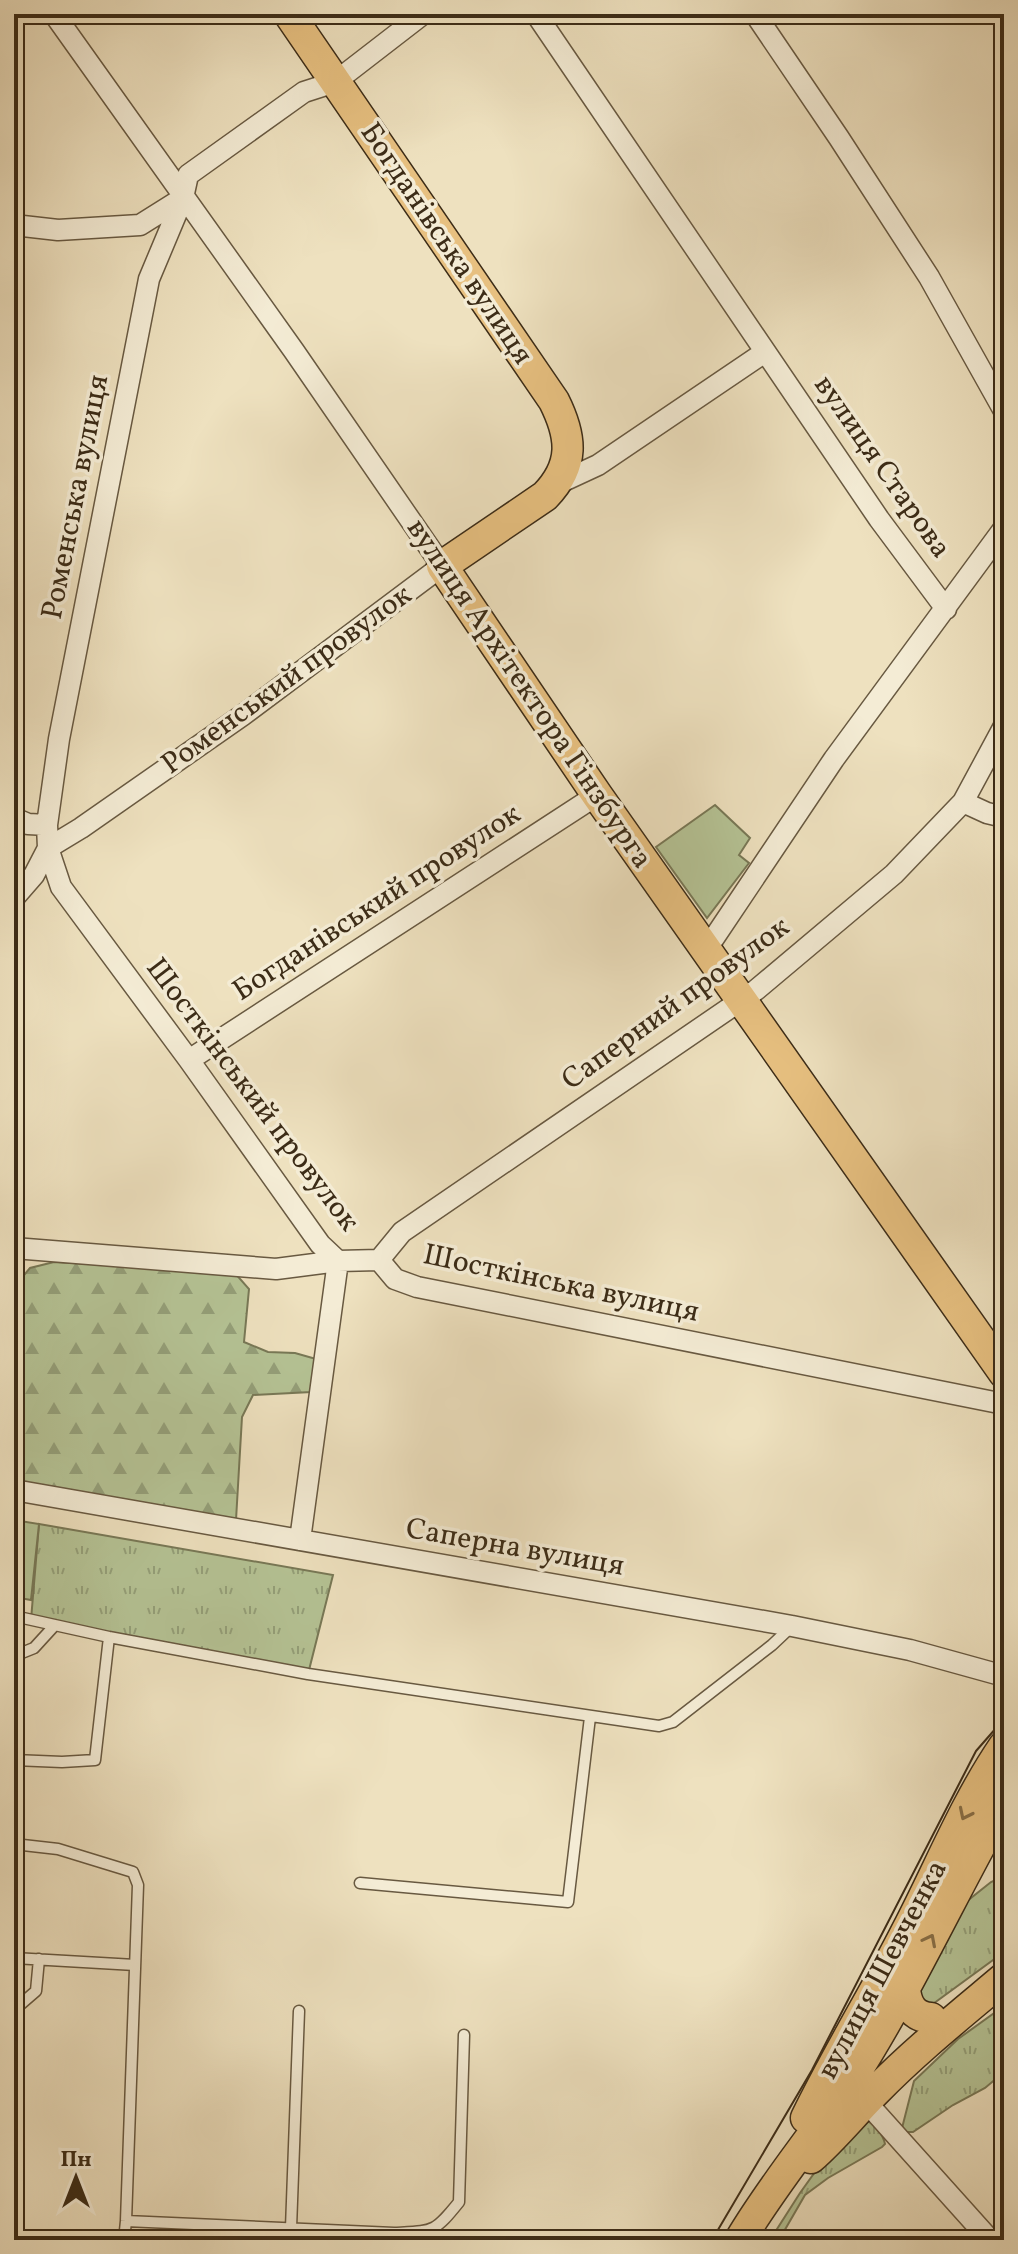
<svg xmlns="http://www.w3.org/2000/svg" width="1018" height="2254" font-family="Vollkorn,serif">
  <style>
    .grass { fill: url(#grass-tufts); stroke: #787856; stroke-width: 2 }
    .forest { fill: url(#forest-firs); stroke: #787856; stroke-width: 2 }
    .park { fill: #b5c395; stroke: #787856; stroke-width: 2 }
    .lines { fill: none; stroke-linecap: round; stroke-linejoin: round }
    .lane-casing { stroke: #685941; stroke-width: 13 }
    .street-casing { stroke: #685941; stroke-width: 23 }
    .primary-casing { stroke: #3c2c17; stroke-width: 33 }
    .lane { stroke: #f4ecd5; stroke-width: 10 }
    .street { stroke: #f4ecd5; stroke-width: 20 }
    .primary { stroke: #e7c080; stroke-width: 30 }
    .tram { stroke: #3c2c17; stroke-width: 2 }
    .oneway { stroke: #896f46 }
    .labels { text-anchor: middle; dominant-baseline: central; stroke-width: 7; stroke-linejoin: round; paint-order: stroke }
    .street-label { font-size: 30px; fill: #3c2c17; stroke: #f4ecd5 }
  </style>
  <defs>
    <pattern id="grass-tufts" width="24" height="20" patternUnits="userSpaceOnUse" patternTransform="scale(2)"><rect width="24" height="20" fill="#b5c395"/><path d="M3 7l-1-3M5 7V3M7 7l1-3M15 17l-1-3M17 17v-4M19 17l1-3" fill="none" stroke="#949f79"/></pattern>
    <pattern id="forest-firs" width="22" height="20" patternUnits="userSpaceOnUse" patternTransform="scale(2)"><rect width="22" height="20" fill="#b5c395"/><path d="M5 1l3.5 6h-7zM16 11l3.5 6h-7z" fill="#949f79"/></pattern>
  </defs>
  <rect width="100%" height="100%" fill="#eee1bf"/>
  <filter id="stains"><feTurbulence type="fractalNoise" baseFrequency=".0025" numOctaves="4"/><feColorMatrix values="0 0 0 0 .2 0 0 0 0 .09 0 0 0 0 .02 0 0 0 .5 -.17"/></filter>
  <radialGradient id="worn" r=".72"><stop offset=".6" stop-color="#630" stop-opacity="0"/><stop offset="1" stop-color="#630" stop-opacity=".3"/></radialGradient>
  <path class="grass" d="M39 1524 333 1575 308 1674 31 1620Z
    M1004 1876V1952L926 2009 913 1998 966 1902 991 1882Z
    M1004 2006V2072L985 2088 953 2105 913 2132H901L914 2081 958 2039Z
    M865 2120C874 2123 883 2134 885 2144L882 2147 828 2178 805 2195 779 2240H770L800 2193 840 2137Z"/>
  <path class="forest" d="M54 1262 234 1272 249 1289 244 1342 268 1352 295 1353 316 1359 311 1392 253 1395 242 1417 236 1520 14 1483V1287L30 1268Z"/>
  <path class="park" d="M715 805 750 838 739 855 749 863 707 918 656 847Z
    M14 1520 39 1524 31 1600 14 1597Z"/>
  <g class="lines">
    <g class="lane-casing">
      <path id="lane" d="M14 1616 109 1637 308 1674 659 1726 673 1722 772 1645 790 1628
        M14 1656 34 1648 55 1625
        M14 1760 62 1762 95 1760 109 1637
        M14 1844 58 1849 133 1872 138 1885 126 2221 124 2240
        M360 1883 568 1902 590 1717
        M14 1958 135 1965
        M14 2010 36 1991 39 1959
        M126 2221 394 2233V2240
        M291 2228 299 2011
        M394 2233C434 2231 434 2233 459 2202L464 2035"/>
    </g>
    <g class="street-casing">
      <path id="street" d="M54 14 294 351 442 566 243 715 81 828 48 848 61 887 189 1060 320 1244 338 1261 300 1540
        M536 14 879 519 946 609
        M755 14 839 138 929 277 1004 411
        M14 225 58 230 140 225 183 198
        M557 484 598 465 765 352
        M963 802 987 813 1004 817
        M14 818 28 824 47 825
        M14 898 34 875 48 848 47 825 59 739 149 279 183 198 188 175 304 92 335 82 423 14
        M704 946 714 938 834 759 1004 528
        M189 1060 597 795
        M14 1248 276 1269 338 1261 379 1260 395 1279 417 1287 1004 1404
        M379 1260 402 1232 756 990 894 874 963 802 1004 726
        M988 1350 1004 1337
        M14 1490 792 1626 910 1650 1004 1676
        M859 2094 990 2240"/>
    </g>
    <g class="primary-casing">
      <path id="primary" d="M289 14 554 401C572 437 575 465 545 496L442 566 597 795 1004 1373
        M905 1988C906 2004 913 2017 931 2018
        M806 2118C837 2054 875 1993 907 1930 939 1869 965 1803 1004 1746
        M811 2158C834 2138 853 2114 875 2092 915 2051 960 2015 1004 1978
        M740 2240C773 2184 816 2134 851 2080 908 1991 952 1894 1004 1802"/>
    </g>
    <use href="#lane" class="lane"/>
    <use href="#street" class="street"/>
    <use href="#primary" class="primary"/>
    <path class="tram" d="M712 2240 812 2070 976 1751 1004 1719"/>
  </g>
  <defs><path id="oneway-chevron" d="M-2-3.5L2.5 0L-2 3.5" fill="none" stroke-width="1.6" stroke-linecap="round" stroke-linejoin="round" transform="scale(2)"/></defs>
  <g class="oneway">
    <use href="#oneway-chevron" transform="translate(965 1814) rotate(116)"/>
    <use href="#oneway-chevron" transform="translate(930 1940) rotate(-63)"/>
  </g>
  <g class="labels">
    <g class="street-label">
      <text transform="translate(446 244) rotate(56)">Богданівська вулиця</text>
      <text transform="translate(882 467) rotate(55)">вулиця Старова</text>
      <text transform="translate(76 497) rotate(-79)">Роменська вулиця</text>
      <text transform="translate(287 680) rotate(-36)">Роменський провулок</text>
      <text transform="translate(529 694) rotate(56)">вулиця Архітектора Гінзбурга</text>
      <text transform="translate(377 903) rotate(-33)">Богданівський провулок</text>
      <text transform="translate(676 1004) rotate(-36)">Саперний провулок</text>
      <text transform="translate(252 1095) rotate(53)">Шосткінський провулок</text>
      <text transform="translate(561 1284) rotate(12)">Шосткінська вулиця</text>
      <text transform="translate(515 1548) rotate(10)">Саперна вулиця</text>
      <text transform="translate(883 1970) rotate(-62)">вулиця Шевченка</text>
    </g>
  </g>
  <rect width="1018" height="2254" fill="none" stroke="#eee1bf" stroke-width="48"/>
  <rect x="16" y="16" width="986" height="2222" fill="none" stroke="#3c2c17" stroke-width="4"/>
  <rect x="24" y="24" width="970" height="2206" fill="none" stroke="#3c2c17" stroke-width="2"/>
  <g transform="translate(76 2178)" stroke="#f4ecd5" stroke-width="6" paint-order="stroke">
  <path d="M0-6L14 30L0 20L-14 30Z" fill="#3c2c17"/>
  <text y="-12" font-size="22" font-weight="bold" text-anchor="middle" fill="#3c2c17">Пн</text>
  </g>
  <rect width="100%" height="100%" filter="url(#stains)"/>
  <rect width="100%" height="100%" fill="url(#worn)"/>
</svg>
